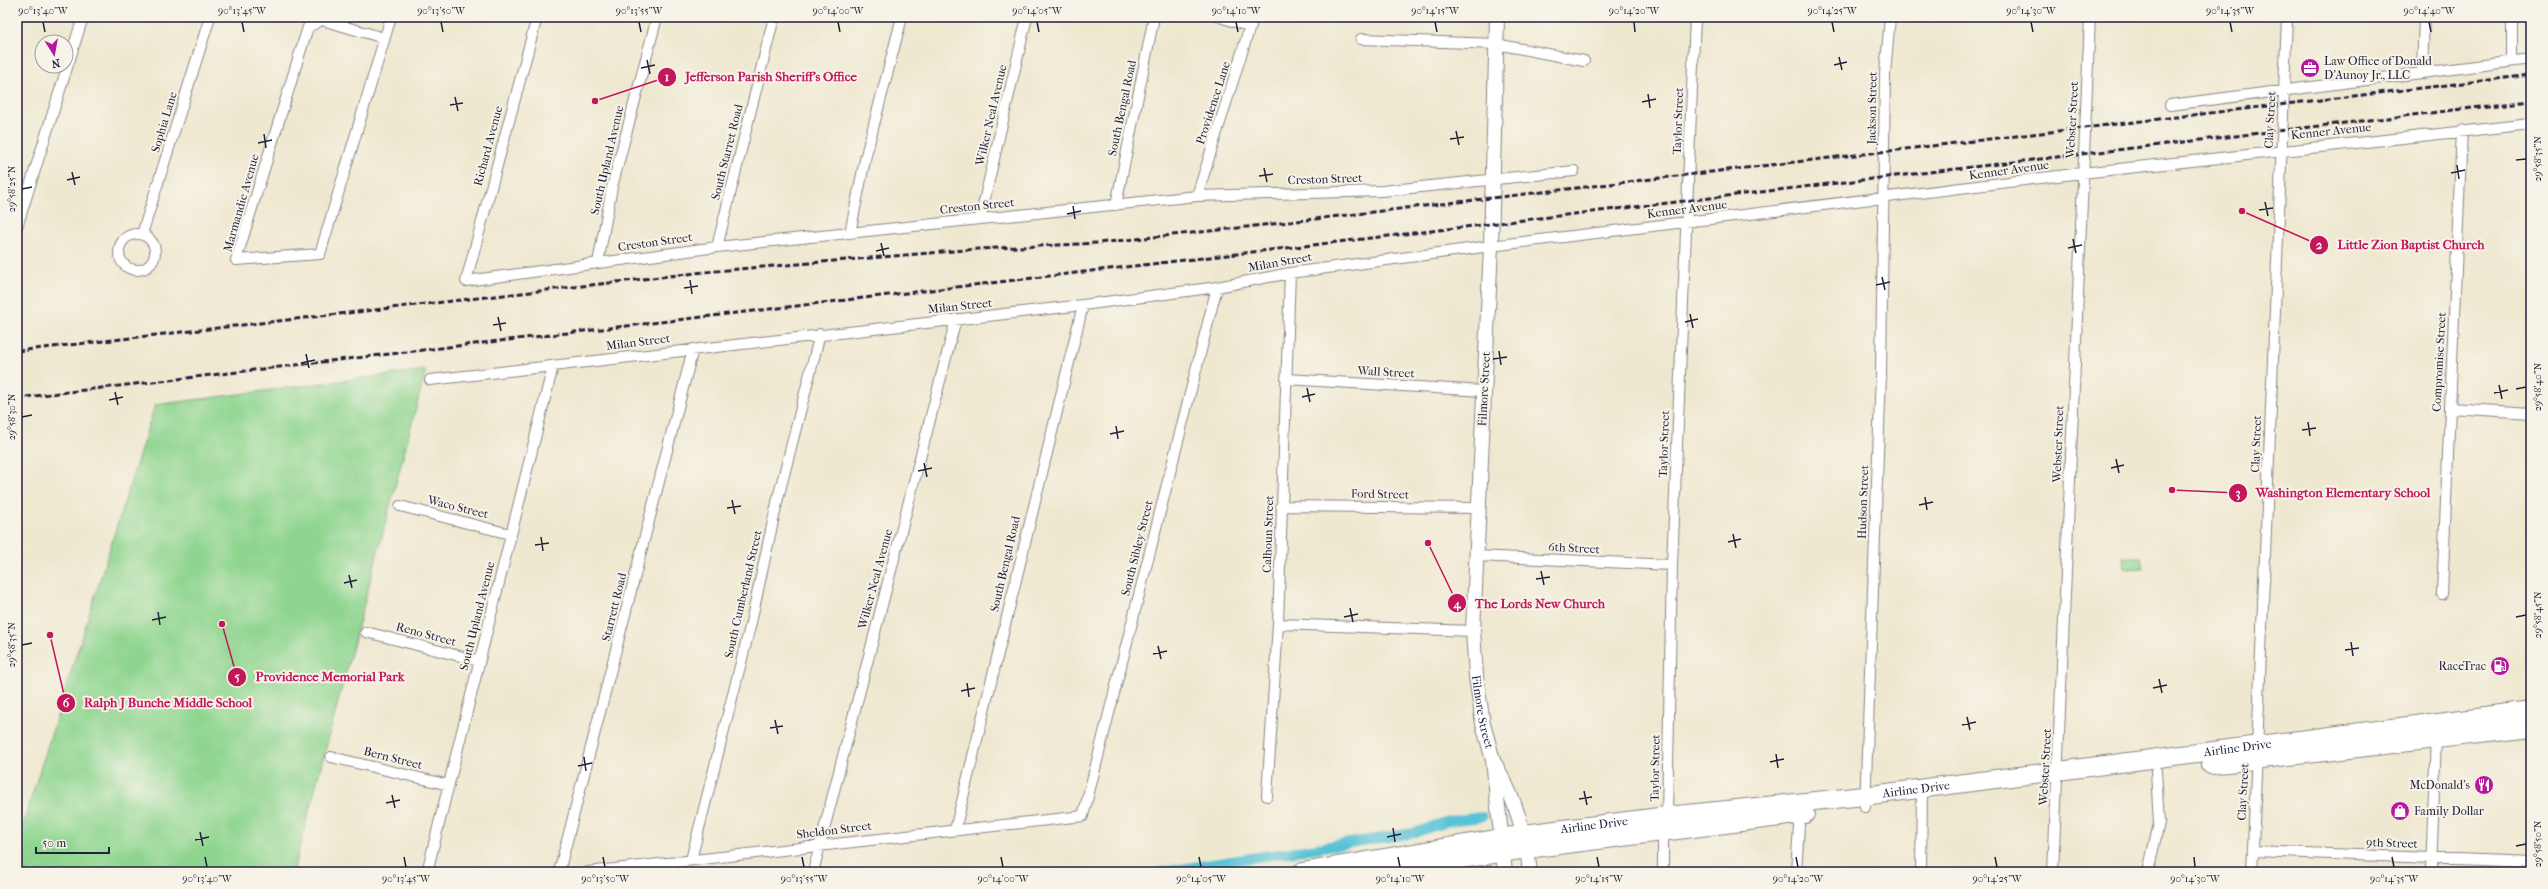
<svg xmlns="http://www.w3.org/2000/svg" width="2548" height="889" font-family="'IM FELL French Canon',serif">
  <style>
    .green { fill: #8fd58f; stroke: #587c65 }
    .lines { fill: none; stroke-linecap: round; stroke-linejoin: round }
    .canal { stroke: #59c2d6; stroke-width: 10 }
    .street-casing { stroke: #888586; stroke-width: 12 }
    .secondary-casing { stroke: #888586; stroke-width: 16 }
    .highway-casing { stroke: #888586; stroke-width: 20 }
    .street { stroke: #fff; stroke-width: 10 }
    .secondary { stroke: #fff; stroke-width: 14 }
    .highway { stroke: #fff; stroke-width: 18 }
    .rail { stroke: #22223b; stroke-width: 3; stroke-dasharray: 6 3; stroke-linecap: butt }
    .ticks { fill: none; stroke: #22223b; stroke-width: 1.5 }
    .labels { text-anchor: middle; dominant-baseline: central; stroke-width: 4; stroke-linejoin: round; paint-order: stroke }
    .poi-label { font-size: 12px; fill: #22223b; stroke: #f7f3e8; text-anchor: start }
    .street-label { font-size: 12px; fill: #22223b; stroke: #f7f3e8 }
    .leader { fill: none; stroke: #c2185b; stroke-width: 1.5 }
    .callout-dot { fill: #c2185b; stroke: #f7f3e8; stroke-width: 1.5 }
    .mark-label { font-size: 12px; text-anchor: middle; font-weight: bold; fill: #fff }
    .callout-label { font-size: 13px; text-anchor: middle; font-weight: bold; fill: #c2185b; stroke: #f7f3e8; stroke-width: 4; stroke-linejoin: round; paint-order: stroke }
    .neatline { fill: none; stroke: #22223b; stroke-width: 1.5 }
    .ticks-label { font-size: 10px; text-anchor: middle; fill: #22223b }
  </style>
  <rect width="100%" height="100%" fill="#f7f3e8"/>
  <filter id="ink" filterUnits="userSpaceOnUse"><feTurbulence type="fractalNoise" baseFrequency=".025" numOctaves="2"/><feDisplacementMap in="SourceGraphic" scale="8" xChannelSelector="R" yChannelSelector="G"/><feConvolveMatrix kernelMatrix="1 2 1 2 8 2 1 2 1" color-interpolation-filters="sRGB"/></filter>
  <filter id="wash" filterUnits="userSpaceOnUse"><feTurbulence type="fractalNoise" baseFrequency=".012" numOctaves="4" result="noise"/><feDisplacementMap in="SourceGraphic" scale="16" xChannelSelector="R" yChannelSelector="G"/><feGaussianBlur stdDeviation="0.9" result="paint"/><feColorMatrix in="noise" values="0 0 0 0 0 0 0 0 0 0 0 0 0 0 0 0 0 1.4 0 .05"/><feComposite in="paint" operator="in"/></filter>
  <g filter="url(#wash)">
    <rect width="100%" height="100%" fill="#efe8d0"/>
    <path class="green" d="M426 370 293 872H17V843L155 405Z
      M2123 557H2142L2144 568 2124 569Z"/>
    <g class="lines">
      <path class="canal" d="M1160 872 1414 833 1448 821 1482 817"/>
    </g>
  </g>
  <g filter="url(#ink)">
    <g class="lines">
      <g class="street-casing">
        <path id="street" d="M537 17 466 281 717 247 1197 196 1382 191 1574 171
          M1220 17 1251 27
          M384 38 322 20 308 27 236 260 320 254 391 17
          M1361 39 1496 44 1584 61
          M2512 61V17
          M2422 73 2424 17
          M2170 105 2531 59
          M1197 196 1253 17
          M1116 205 1154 17
          M980 219 1027 17
          M17 227 83 17
          M850 233 866 155 902 17
          M119 252a18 18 0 1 1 36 0a18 18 0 1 1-36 0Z
          M142 234 210 17
          M717 247 774 17
          M598 263 612 187 657 17
          M1286 379 1484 391
          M430 380 1083 305 1217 287 1290 273 1491 246 2082 173 2531 124
          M2450 408 2531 413
          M400 506 510 534
          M1281 506 1478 508
          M1476 556 1672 565
          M2442 594 2462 130
          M1278 624 1473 631
          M366 632 479 661
          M331 757 449 785
          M1267 796 1278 624 1290 273
          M1865 807 1881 373 1885 74 1890 17
          M955 830 1083 305
          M2253 851 2531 862
          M691 860 750 627 778 498 820 334
          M427 872 553 366
          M559 872 693 349
          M588 872 1083 816 1217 287
          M813 872 956 319
          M1663 872V831L1667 816 1672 565 1695 17
          M1796 872 1800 810
          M1921 872 1922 789
          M2053 872 2090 17
          M2148 872 2159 823 2156 771
          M2252 872 2287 17
          M2431 872 2436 735"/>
      </g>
      <g class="secondary-casing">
        <g id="secondary">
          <path id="s1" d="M1497 17 1491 246 1473 631 1476 676 1483 724 1493 760 1505 872"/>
          <path d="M1495 764C1515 798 1526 833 1530 872"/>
        </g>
      </g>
      <g class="highway-casing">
        <g id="highway">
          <path d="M2210 765 2531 728"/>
          <path id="s2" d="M1302 872 1524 834 1667 816 1864 796 2531 710"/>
          <path d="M1373 872 1527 849 1805 814"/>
        </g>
      </g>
      <use href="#street" class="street"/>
      <use href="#secondary" class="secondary"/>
      <use href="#highway" class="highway"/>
      <path class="rail" d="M17 351 704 272 978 249 1098 243 1238 228 2531 75
        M17 398 2531 101"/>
    </g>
  </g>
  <path class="ticks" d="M43 22 45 32M242 22 244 32M441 22 443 32M639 22 641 32M838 22 840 32M1037 22 1039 32M1236 22 1238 32M1435 22 1437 32M1634 22 1635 32M1832 22 1834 32M2031 22 2033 32M2230 22 2232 32M2429 22 2431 32M1839 57 1842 70M647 60 650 74M1834 65 1847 62M641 68 655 65M1648 94 1650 108M455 97 458 111M1642 102 1656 99M450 105 463 103M1456 131 1459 145M264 134 266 148M1450 139 1464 137M258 143 272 140M2516 160 2526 159M2457 165 2459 179M1264 168 1267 182M72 172 75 185M2451 173 2465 170M1259 176 1273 174M67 180 80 177M22 189 32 187M2265 202 2268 216M1073 206 1075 219M2259 210 2273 208M1067 214 1081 211M2073 239 2076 253M881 243 884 256M2068 248 2082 245M876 251 889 248M1882 277 1885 290M690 280 692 294M1876 285 1890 282M684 288 698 286M1690 314 1693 328M498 317 501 331M1685 322 1698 319M493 325 506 323M1499 351 1501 365M306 354 309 368M1493 359 1507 357M301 363 315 360M2499 385 2502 399M1307 388 1310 402M2516 389 2526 387M115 392 118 405M2494 393 2508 390M1302 397 1315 394M109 400 123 397M22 417 32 415M2308 422 2310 436M1116 426 1118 439M2302 430 2316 428M1110 434 1124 431M2116 459 2119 473M924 463 927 477M2111 468 2124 465M918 471 932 468M1925 497 1927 510M732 500 735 514M1919 505 1933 502M727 508 741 506M1733 534 1736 548M541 537 543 551M1728 542 1741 539M535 545 549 543M1541 571 1544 585M349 575 352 588M1536 579 1550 577M344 583 357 580M1350 608 1353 622M158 612 160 625M1344 617 1358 614M2516 617 2526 615M152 620 166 617M2351 642 2353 656M22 645 32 643M1158 646 1161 659M2345 650 2359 648M1153 654 1167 651M2159 679 2162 693M967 683 969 697M2153 688 2167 685M961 691 975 688M1967 717 1970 730M775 720 778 734M1962 725 1976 722M770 728 783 726M1776 754 1778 768M584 757 586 771M1770 762 1784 759M578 766 592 763M1584 791 1587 805M392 795 395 808M1579 799 1592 797M386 803 400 800M1393 828 1395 842M200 832 203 846M1387 837 1401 834M195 840 209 837M2516 846 2526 844M205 857 207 867M404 857 406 867M603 857 605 867M802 857 804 867M1001 857 1003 867M1199 857 1201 867M1398 857 1400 867M1597 857 1599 867M1796 857 1798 867M1995 857 1997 867M2194 857 2195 867M2392 857 2394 867"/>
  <defs>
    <g id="office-disc" transform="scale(1)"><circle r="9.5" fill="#b5179e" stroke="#f7f3e8"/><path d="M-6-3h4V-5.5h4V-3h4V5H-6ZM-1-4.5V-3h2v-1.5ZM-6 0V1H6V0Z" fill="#fff"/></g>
    <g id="fuel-disc" transform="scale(1)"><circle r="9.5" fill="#b5179e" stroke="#f7f3e8"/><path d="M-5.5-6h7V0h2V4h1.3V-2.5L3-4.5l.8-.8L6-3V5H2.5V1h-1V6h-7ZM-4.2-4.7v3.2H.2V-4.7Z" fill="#fff"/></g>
    <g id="restaurant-disc" transform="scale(1)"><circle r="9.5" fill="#b5179e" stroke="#f7f3e8"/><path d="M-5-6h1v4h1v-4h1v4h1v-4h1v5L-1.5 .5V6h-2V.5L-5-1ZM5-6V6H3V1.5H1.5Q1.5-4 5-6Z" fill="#fff"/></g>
    <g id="shop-disc" transform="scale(1)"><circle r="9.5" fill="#b5179e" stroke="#f7f3e8"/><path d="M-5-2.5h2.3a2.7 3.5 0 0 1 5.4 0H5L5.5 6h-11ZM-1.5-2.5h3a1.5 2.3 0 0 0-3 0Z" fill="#fff"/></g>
  </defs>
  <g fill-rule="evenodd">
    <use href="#office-disc" x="2310" y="68"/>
    <use href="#fuel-disc" x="2500" y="666"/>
    <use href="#restaurant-disc" x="2484" y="785"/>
    <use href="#shop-disc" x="2400" y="811"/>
  </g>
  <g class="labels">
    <g class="poi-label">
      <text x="2324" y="61">Law Office of Donald<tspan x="2324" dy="14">D'Aunoy Jr., LLC</tspan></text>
      <text x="2486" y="666" text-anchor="end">RaceTrac</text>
      <text x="2470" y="785" text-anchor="end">McDonald's</text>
      <text x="2414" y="811">Family Dollar</text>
    </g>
    <g class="street-label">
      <text transform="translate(1213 103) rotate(-72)">Providence Lane</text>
      <text transform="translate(1122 108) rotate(-78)">South Bengal Road</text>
      <text transform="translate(1872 108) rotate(-89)">Jackson Street</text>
      <text transform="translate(991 115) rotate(-77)">Wilker Neal Avenue</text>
      <text transform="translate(2072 120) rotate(-87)">Webster Street</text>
      <text transform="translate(2270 120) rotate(-87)">Clay Street</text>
      <text transform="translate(1678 121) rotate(-88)">Taylor Street</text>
      <text transform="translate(164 122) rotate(-73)">Sophia Lane</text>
      <text transform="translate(2331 131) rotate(-6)">Kenner Avenue</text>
      <text transform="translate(488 146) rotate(-75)">Richard Avenue</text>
      <text transform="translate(727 152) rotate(-76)">South Starret Road</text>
      <text transform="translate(607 160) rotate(-77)">South Upland Avenue</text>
      <text transform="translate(2009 170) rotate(-8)">Kenner Avenue</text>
      <text transform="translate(1325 179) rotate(-2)">Creston Street</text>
      <text transform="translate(241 203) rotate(-74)">Marmandie Avenue</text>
      <text transform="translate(977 206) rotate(-6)">Creston Street</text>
      <text transform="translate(1687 209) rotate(-7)">Kenner Avenue</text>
      <text transform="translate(655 242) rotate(-8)">Creston Street</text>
      <text transform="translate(1280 262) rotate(-10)">Milan Street</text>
      <text transform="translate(960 306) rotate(-6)">Milan Street</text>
      <text transform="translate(638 342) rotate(-7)">Milan Street</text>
      <text transform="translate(2439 362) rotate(-87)">Compromise Street</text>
      <text transform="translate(1386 372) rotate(3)">Wall Street</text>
      <text transform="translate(1484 389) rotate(-87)">Filmore Street</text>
      <text transform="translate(1664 444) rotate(-88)">Taylor Street</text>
      <text transform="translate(2058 444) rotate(-88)">Webster Street</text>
      <text transform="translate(2256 444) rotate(-88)">Clay Street</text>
      <text transform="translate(1380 494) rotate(1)">Ford Street</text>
      <text transform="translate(1863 502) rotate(-88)">Hudson Street</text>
      <text transform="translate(458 507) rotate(14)">Waco Street</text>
      <text transform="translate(1268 534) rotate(-88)">Calhoun Street</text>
      <text transform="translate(1137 548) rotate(-76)">South Sibley Street</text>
      <text transform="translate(1574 548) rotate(3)">6th Street</text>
      <text transform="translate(1005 564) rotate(-77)">South Bengal Road</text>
      <text transform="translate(875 579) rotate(-75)">Wilker Neal Avenue</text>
      <text transform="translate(743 594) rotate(-77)">South Cumberland Street</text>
      <text transform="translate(614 607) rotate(-76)">Starrett Road</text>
      <text transform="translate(477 616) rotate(-76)">South Upland Avenue</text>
      <text transform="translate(426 634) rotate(15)">Reno Street</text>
      <text stroke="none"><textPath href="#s1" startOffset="696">Filmore Street</textPath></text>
      <text stroke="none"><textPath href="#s2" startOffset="944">Airline Drive</textPath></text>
      <text transform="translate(393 758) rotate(14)">Bern Street</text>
      <text transform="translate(2045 767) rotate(-87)">Webster Street</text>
      <text transform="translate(1655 768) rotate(-89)">Taylor Street</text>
      <text stroke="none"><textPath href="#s2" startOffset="620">Airline Drive</textPath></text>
      <text transform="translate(2243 792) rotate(-87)">Clay Street</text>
      <text stroke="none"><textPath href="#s2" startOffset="296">Airline Drive</textPath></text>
      <text transform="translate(834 830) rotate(-7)">Sheldon Street</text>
      <text transform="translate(2392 843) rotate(2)">9th Street</text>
    </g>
  </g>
  <path class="leader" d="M595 101L667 77M2242 211L2319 245M2172 490L2238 493M1428 543L1457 603M222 624L237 677M50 635L66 703"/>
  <g class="callout-dot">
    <circle cx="595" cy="101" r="4"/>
    <circle cx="2242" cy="211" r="4"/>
    <circle cx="2172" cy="490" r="4"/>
    <circle cx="1428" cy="543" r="4"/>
    <circle cx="222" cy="624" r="4"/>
    <circle cx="50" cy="635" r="4"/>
    <circle cx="667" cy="77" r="10"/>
    <circle cx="2319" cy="245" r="10"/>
    <circle cx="2238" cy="493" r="10"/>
    <circle cx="1457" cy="603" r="10"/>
    <circle cx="237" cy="677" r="10"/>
    <circle cx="66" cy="703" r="10"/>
  </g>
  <g class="mark-label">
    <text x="667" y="81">1</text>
    <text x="2319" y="249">2</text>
    <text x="2238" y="497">3</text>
    <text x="1457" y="608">4</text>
    <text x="237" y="681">5</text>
    <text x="66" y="707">6</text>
  </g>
  <g class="callout-label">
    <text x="771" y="81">Jefferson Parish Sheriff's Office</text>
    <text x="2411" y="249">Little Zion Baptist Church</text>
    <text x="2343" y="497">Washington Elementary School</text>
    <text x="1540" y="608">The Lords New Church</text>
    <text x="330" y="681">Providence Memorial Park</text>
    <text x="168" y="707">Ralph J Bunche Middle School</text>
  </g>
  <rect width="2548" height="889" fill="none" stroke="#f7f3e8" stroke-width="44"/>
  <g transform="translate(54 54) rotate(169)"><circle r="19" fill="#f7f3e8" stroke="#a29fa3"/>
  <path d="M0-3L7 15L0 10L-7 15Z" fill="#b5179e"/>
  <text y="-6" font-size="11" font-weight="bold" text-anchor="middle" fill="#22223b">N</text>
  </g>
  <path d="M36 847v6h73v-6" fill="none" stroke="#22223b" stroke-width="2"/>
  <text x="42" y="847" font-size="12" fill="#22223b" stroke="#f7f3e8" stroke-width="3" paint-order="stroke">50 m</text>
  <rect x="22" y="22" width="2504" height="845" class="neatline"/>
  <g class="ticks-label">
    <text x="43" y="14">90°13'40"W</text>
    <text x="242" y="14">90°13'45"W</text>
    <text x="441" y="14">90°13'50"W</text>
    <text x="639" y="14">90°13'55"W</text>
    <text x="838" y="14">90°14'00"W</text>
    <text x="1037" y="14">90°14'05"W</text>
    <text x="1236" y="14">90°14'10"W</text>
    <text x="1435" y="14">90°14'15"W</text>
    <text x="1634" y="14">90°14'20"W</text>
    <text x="1832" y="14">90°14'25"W</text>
    <text x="2031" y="14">90°14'30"W</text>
    <text x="2230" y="14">90°14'35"W</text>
    <text x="2429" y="14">90°14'40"W</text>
    <text transform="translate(2537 159) rotate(-90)" y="4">29°58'35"N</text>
    <text transform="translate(11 189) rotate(-90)" y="4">29°58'25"N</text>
    <text transform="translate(2537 387) rotate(-90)" y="4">29°58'40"N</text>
    <text transform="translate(11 417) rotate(-90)" y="4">29°58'30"N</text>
    <text transform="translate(2537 615) rotate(-90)" y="4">29°58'45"N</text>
    <text transform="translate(11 645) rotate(-90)" y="4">29°58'35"N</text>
    <text transform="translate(2537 844) rotate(-90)" y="4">29°58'50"N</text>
    <text x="207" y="882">90°13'40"W</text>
    <text x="406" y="882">90°13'45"W</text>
    <text x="605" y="882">90°13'50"W</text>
    <text x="804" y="882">90°13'55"W</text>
    <text x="1003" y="882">90°14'00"W</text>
    <text x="1201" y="882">90°14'05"W</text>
    <text x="1400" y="882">90°14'10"W</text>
    <text x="1599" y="882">90°14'15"W</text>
    <text x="1798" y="882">90°14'20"W</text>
    <text x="1997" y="882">90°14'25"W</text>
    <text x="2195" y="882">90°14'30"W</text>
    <text x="2394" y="882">90°14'35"W</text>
  </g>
</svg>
